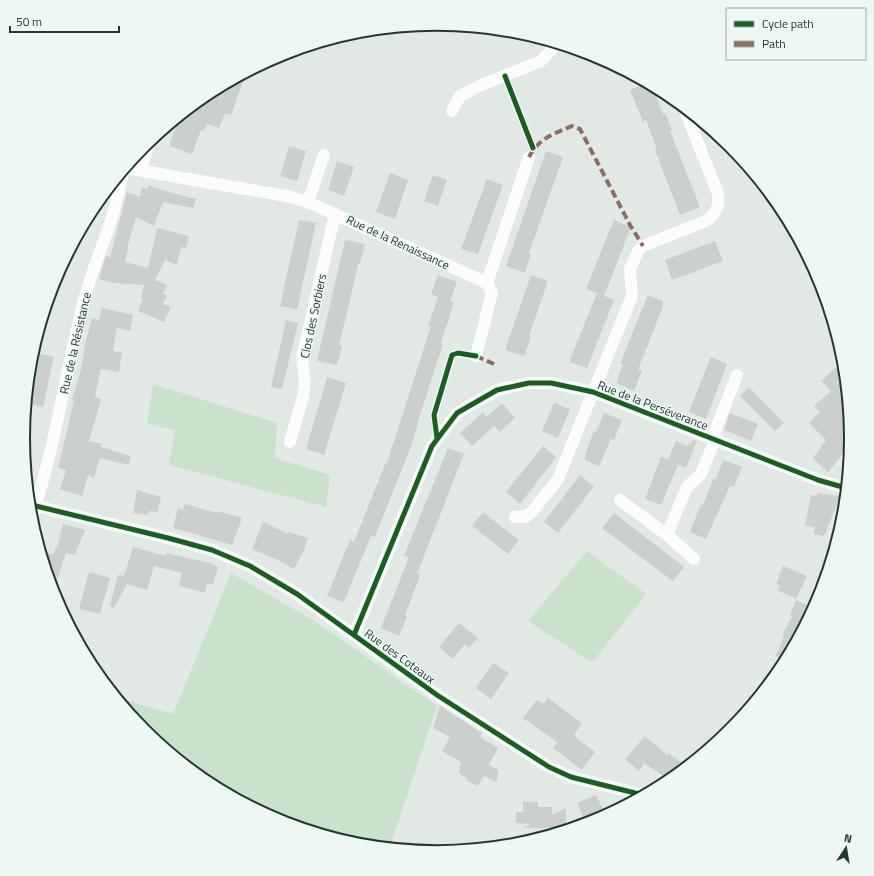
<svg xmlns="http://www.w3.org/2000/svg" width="874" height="876" font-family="'Titillium Web',sans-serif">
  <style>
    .green { fill: #cae2cc }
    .building { fill: #cbd0cd }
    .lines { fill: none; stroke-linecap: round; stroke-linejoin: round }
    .minor { stroke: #fbfcfb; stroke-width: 12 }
    .quiet { stroke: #8d6e63; stroke-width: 4; stroke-dasharray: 8 4; stroke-linecap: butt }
    .cycleway-casing { stroke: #eff7f2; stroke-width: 8 }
    .cycleway { stroke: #1b5e20; stroke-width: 5 }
    .labels { text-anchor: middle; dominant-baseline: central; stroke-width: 3; stroke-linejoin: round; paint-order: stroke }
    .street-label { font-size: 12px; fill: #203b2e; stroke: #eff7f2 }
    .rim { fill: none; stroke: #203b2e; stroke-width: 2 }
  </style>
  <rect width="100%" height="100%" fill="#e2e8e4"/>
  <path class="green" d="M153 384 277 423 275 458 330 475 326 507 169 465 175 430 147 424Z
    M587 551 646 594 592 663 528 621Z
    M231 573 313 620 437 706 390 847 356 844 278 820 207 782 144 731 116 697 173 714Z"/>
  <path class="building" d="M246 73 231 115 225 113 219 128 207 124 204 131 201 130 192 154 169 146 180 116 207 94Z
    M647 83 652 86 663 114 665 113 672 130 670 131 700 207 680 215 655 150 657 149 646 120 643 122 630 90Z
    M289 146 306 151 297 181 280 176Z
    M546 151 563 157 529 253 531 254 525 273 506 266Z
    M337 161 354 167 344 196 328 190Z
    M390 173 408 180 395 219 376 212Z
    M433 175 447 180 438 206 424 201Z
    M487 179 503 185 478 254 461 249Z
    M149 185 165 191 196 199 193 208 163 202 154 226 136 217 127 248H128L125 262 148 268 157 228 189 236 186 248 181 247 177 265 165 260 155 280 167 285 163 294 167 295 163 304 171 307 164 322 138 311 143 298H141L144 285 114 283 99 279 106 256 110 257 127 192 143 198 140 197 142 188 147 189Z
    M299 220 316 223 297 310 280 306Z
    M614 220 631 227 604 296 586 289Z
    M345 240 365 244 360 264H358L346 317 339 345 342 346 337 365 317 361Z
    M715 241 723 261 672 280 665 260Z
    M438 275 457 282 450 301 454 302 441 343 443 344 417 424 418 425 409 452 375 537 371 536 344 602 327 596 350 540 354 542 386 462 387 463 431 326H428L438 297 431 294Z
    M531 275 548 281 529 336 531 337 524 356 505 350Z
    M597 293 614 300 587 368 569 362Z
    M648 295 663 301V306L638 370 642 371 634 391 616 383 623 365 620 364Z
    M102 308 133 315 130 331 117 328 113 351 122 352 119 372 101 369 95 397 101 399 89 441 102 444 101 447 131 456 129 465 100 458 94 478 88 475 82 496 60 489 66 470 58 468 74 401 72 400 81 369 85 345 92 318 99 320Z
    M286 320 298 323 282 389 271 387Z
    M32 352 54 357 43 407 26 403Z
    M711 357 727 364 706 419 689 412Z
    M843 361 851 442 828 473 813 458 826 440 809 423 820 412 814 406 831 391 821 381Z
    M327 377 346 383 324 455 306 449Z
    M749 387 784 423 775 431 740 396Z
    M502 403 515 418 500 432 494 426 472 446 460 433 483 412 486 417Z
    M554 403 570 409 558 438 542 431Z
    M604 413 622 420 614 440 611 439 599 466 585 460V455L594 431 596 432Z
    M730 413 758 424 751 441 724 430Z
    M694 440 697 441 686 468 678 465 661 505 645 499 661 457 668 459 676 441 687 446Z
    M543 446 556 457 520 504 506 492Z
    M448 448 464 454 417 574 420 575 405 616H407L399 636 381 628 409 557 404 556Z
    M723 460 742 467 734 487 730 486 706 539 690 532 701 504 703 505 714 478 716 479Z
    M580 475 594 486 558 533 544 522Z
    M137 490 161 497 158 512 149 511 148 515 133 513Z
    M817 493 839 496 836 507 824 536 814 534 815 527 805 526 811 495 817 496Z
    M185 504 217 513V511L242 518 232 545 173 528 178 508 183 510Z
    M483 512 519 540 508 554 472 526Z
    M614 513 684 567 673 581 602 528Z
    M263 522 288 534 289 532 308 538 304 550 294 569 278 560 252 549Z
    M63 524 85 530 75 555 66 553 53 591 40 550 53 555 56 547 57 548Z
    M133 547 166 556V553L210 563 218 567 213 585 207 583 205 593 179 586 182 573 154 566 147 590 127 584 114 608 110 606 118 575 124 576Z
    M783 566 807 576 796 599 777 590 780 585 776 584Z
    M89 572 110 578 100 614 79 609Z
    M796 600 813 608 785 661 775 656 781 644 784 635 783 634 792 616 790 615Z
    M459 623 478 638 469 648 465 644 453 659 439 647Z
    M493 663 509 673 491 699 476 688Z
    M548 698 582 723 574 735 576 737V738L595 752 582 770 553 748 557 742 523 718 537 700 544 704Z
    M440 706 482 733 480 737 498 748 489 765 498 770 497 782 484 776 478 786 466 780 467 778 459 773 461 762 442 751 450 737 433 728Z
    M645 736 667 755 668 753 686 766 669 780 644 763 639 771 625 759Z
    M596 795 606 815 595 821 586 823 577 803Z
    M523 802H538V807H552V815L566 808V829L551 834 550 828H522L531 824 516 823V812H523Z"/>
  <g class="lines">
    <path class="minor" d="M452 111 460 96 481 85 541 61 557 44
      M126 168 291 197 308 202 487 283
      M141 170 150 140
      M308 202 324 155
      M476 356 492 293 487 283 529 157
      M712 439 737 375
      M290 442 303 397 305 383 302 358 335 214
      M620 500 667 535 694 559
      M36 506 168 538 212 550 250 566 297 594 437 695 549 767 571 777 643 795
      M515 517H525L532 512 558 479 632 296 630 269 638 251 643 246 706 221C716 214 720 206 718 194L684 108
      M31 519C54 453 64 380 81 312 88 279 102 249 112 217 117 201 120 185 124 170
      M667 535 687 487 701 474 715 440
      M354 635 432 446 457 413 497 390 529 383H551L593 392 818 480 846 488"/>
    <path class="quiet" d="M529 157C539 138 553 134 572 126L580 129 630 225 643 246
      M476 356 494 364"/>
    <g class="cycleway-casing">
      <path id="cycleway" d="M505 76 533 148
        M437 438 434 415 452 355 458 353 476 356
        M36 506 168 538 212 550 250 566 297 594 437 695 549 767 571 777 643 795
        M354 635 432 446 457 413 497 390 529 383H551L593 392 818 480 846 488"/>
    </g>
    <use href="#cycleway" class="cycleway"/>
  </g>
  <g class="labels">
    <g class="street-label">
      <text transform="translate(398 242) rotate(25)">Rue de la Renaissance</text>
      <text transform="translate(313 316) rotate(-78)">Clos des Sorbiers</text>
      <text transform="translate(75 343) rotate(-77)">Rue de la Résistance</text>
      <text transform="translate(653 405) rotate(21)">Rue de la Perséverance</text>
      <text transform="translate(400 656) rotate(36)">Rue des Coteaux</text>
    </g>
  </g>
  <path d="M0 0H874V876H0ZM30 438a407 407 0 1 1 814 0a407 407 0 1 1-814 0Z" fill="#eff7f2" fill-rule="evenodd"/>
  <path class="rim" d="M30 438a407 407 0 1 1 814 0a407 407 0 1 1-814 0Z"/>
  <rect x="726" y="8" width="140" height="52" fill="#eff7f2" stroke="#9caca4"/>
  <rect x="734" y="21" width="20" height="6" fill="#1b5e20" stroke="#9caca4"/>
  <text x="762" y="28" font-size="12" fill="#203b2e">Cycle path</text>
  <rect x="734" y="41" width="20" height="6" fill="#8d6e63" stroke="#9caca4"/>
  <text x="762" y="48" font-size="12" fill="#203b2e">Path</text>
  <g transform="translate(846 848) rotate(12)" stroke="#eff7f2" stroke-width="3" paint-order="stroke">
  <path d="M0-3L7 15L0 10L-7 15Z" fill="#203b2e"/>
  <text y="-6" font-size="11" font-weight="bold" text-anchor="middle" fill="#203b2e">N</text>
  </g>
  <path d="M10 26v6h109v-6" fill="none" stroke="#203b2e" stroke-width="2"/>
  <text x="16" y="26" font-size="12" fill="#203b2e" stroke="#eff7f2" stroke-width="3" paint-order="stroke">50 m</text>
</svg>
